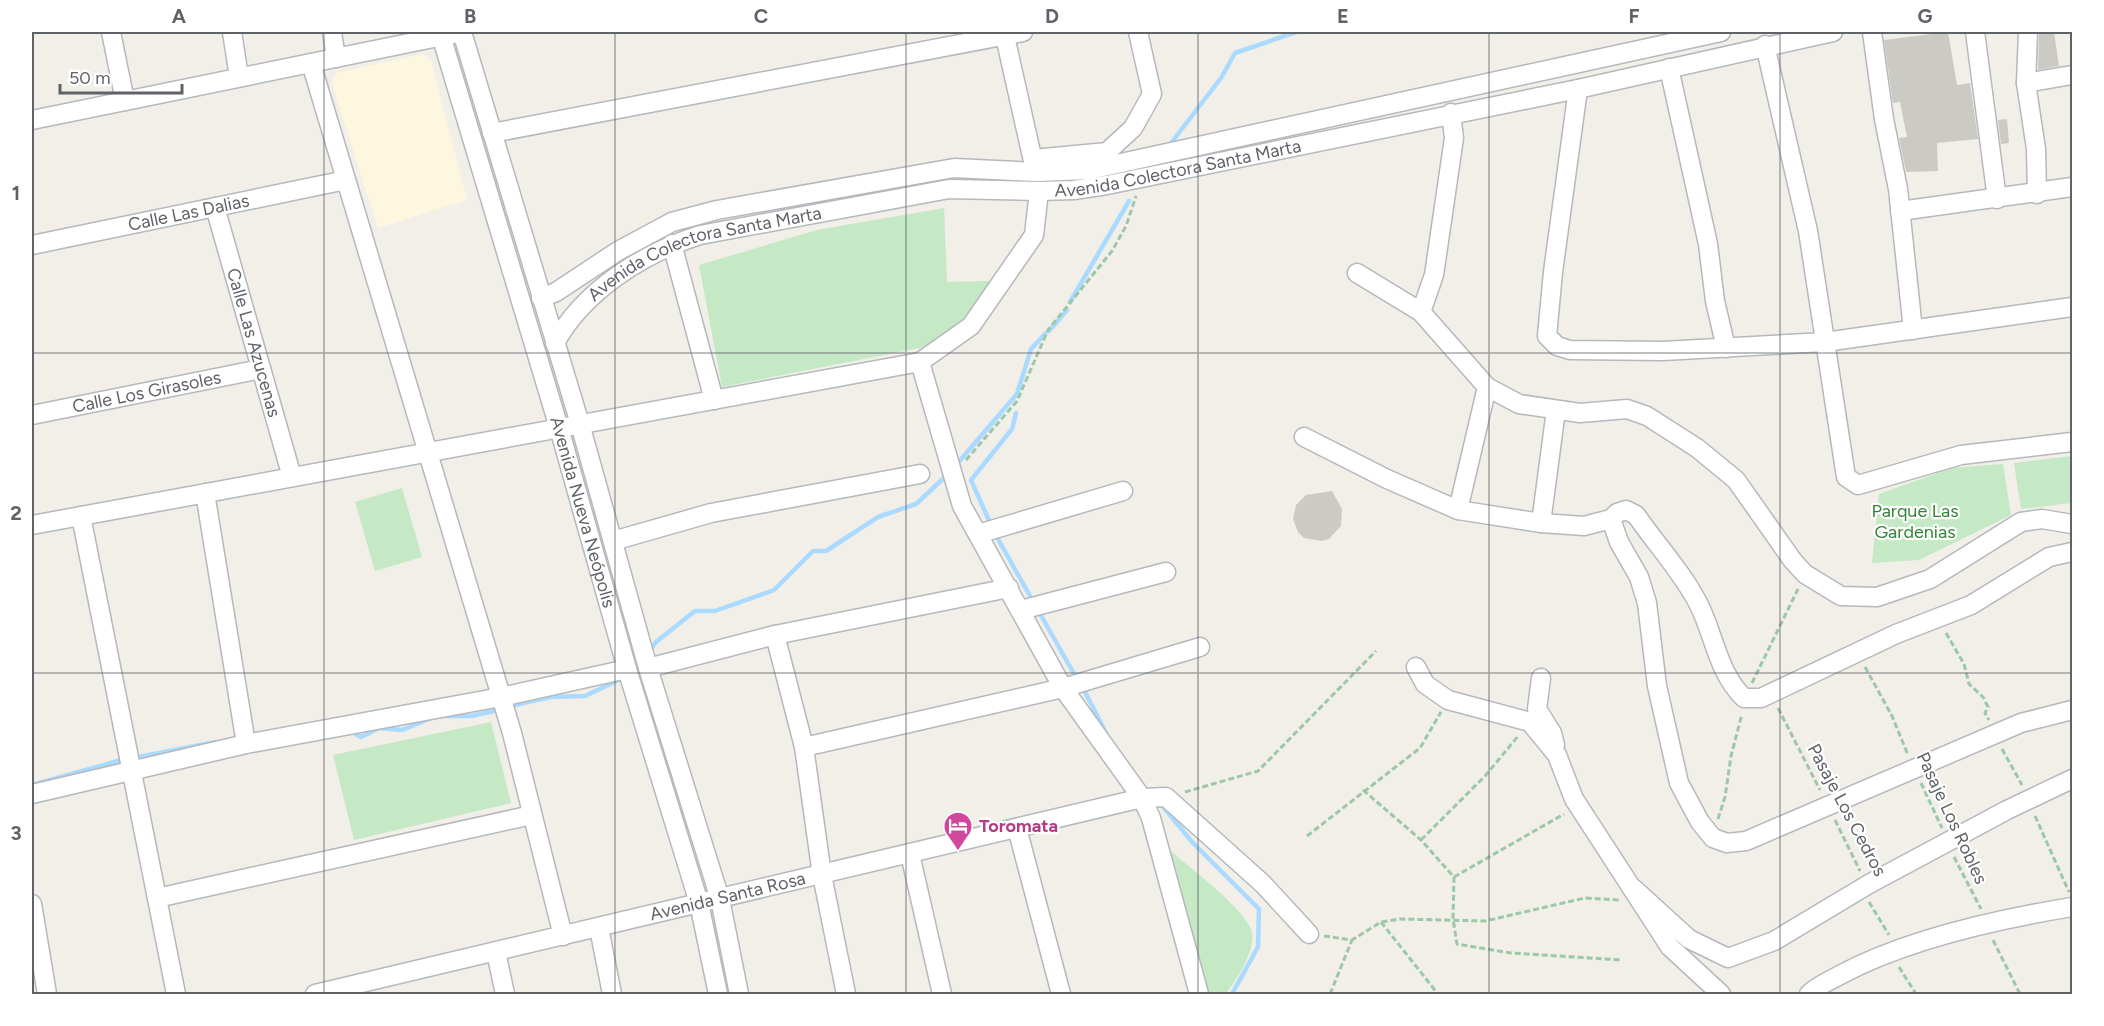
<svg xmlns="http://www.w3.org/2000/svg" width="2104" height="1026" font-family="Figtree,sans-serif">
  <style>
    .commercial { fill: #fef7e0 }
    .green { fill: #c5e8c5 }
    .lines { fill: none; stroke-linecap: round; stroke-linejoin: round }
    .stream { stroke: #aadaff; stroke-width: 4.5 }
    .building { fill: #cccac5 }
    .minor-casing { stroke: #b5b8bc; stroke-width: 21 }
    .path { stroke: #9cc7a9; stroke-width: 3; stroke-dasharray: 6 3; stroke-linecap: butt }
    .minor { stroke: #fff; stroke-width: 18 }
    .grid { fill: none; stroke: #5f6368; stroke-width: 1.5; stroke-opacity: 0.55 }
    .labels { text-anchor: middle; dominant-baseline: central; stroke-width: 4.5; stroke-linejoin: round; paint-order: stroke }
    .street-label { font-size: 18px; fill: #5f6368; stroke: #fff }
    .park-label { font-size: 18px; fill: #348238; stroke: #fff }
    .hotel-label { font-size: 18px; font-weight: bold; fill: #b23c85; stroke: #fff; text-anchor: start }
    .neatline { fill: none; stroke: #5f6368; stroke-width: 2 }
    .grid-label { font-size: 20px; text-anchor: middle; font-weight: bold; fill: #5f6368 }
  </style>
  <rect width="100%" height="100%" fill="#f1efe8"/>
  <path class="commercial" d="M422 54 431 61 467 200 378 228 332 83 337 73Z"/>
  <path class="green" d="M944 208 947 282 989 281 992 299 961 330 920 348 722 387 699 265 817 230Z
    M2072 456V503L2021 509 2014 463Z
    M2003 464 2011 515 1919 560 1872 563 1879 494 1952 468Z
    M402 488 422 557 375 571 355 502Z
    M491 722 511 803 354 840 333 755Z
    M1166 847C1185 864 1246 909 1252 932 1256 949 1236 982 1225 994H1208Z"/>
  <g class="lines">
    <path class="stream" d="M1168 147 1221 78 1235 53 1296 32
      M1070 302 1129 201
      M1049 331 1067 310
      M956 465 1017 394 1031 349 1045 334
      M991 525 971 480 1012 429 1016 413
      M998 539 1034 603
      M1039 612 1077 679
      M649 652 656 642 695 611H715L774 590 813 551H826L878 517 916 504 946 476
      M1082 686 1108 737
      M507 707 550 697 585 696 623 678
      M446 716H471L499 710
      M350 731 361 737 379 728 402 730 434 717
      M133 758 216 742
      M32 785 125 759
      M1160 803 1193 843 1259 909 1258 947 1232 994"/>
  </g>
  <path class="building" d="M1948 32 1957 85 1970 83 1978 139 1937 143 1938 171 1906 172 1899 138 1907 137 1900 102 1893 103 1884 40Z
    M2039 32H2054L2059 66 2038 70Z
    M2007 119 2009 143 2001 144 1998 120Z
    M1332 491 1342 509 1341 526 1329 539 1321 541 1304 538 1298 532 1293 519 1296 505 1306 495Z"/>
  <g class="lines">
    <g class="minor-casing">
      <g id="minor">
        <path d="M111 32 125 101"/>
        <path d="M232 32 239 77"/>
        <path d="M332 32 336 58"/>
        <path id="s1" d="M440 32 559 428 627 669 699 903 718 994"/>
        <path d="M462 32 580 424 648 668 720 899 739 994"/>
        <path d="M1004 32 1035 170"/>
        <path d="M1872 32 1884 119 1898 189 1913 330"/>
        <path d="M1975 32 1997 199"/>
        <path d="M2028 32 2026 83 2036 149 2037 194"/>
        <path d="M1765 45 1808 231 1846 477 1858 485 1961 455 2072 442"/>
        <path d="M311 63 512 733 563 936"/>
        <path d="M1669 68 1708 244 1715 301 1726 348"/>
        <path d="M2026 83 2072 75"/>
        <path d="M1578 89 1553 272 1547 336 1557 346 1570 350 1663 351 1825 342 2072 307"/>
        <path d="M32 120 453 34"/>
        <path d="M492 133 1023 32"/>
        <path d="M1033 159 1107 152 1133 128 1152 94 1138 32"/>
        <path id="s2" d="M215 207 292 477"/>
        <path d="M1900 211 2072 187"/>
        <path d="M672 244 714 400"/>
        <path id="s3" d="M32 245 346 180"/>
        <path d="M1357 273 1421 312 1487 387 1519 404 1580 413 1627 409 1647 416 1697 448 1736 480 1793 561 1805 574 1841 596 1877 597 1930 579 2021 522 2042 519 2072 524"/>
        <path d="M541 298 556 292 618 251 672 222 717 210 954 168 1036 172 1089 170 1721 32"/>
        <path d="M1421 312 1434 275 1454 138 1451 113"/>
        <path id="s4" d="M555 343C584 290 644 253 700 235L949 189 1039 191 1074 190 1107 185 1578 89 1833 32"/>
        <path d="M920 362 962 506 1063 688 1142 798 1151 818 1199 994"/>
        <path id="s5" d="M32 415 261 369"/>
        <path d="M1304 437 1387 479 1458 510 1541 523 1584 526 1611 519 1617 513 1626 510 1636 515C1656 544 1682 572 1698 603 1714 633 1717 672 1744 698H1761L1896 634 1971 605 2049 557 2072 552"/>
        <path d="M205 493 246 744"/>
        <path d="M1458 510 1487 387"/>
        <path d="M81 516 176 994"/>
        <path d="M1611 519 1619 542 1639 577 1647 603 1657 686 1679 783 1700 822 1713 838 1727 843 1746 841 2021 723 2072 710"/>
        <path d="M1541 523 1556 410"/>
        <path d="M32 525 920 362 971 326 1034 235 1039 191"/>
        <path d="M978 534 1123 491"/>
        <path d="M613 541 711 513 920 474"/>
        <path d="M1021 610 1166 572"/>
        <path d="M775 635 804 747 822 875 846 994"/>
        <path d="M1416 667 1425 684 1448 700 1530 722 1557 755 1574 799 1670 947 1721 994"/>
        <path d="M648 668 775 635 1009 588"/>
        <path d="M1541 678 1537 709 1552 733 1555 745"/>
        <path d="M804 747 1063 688 1200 647"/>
        <path d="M32 794 246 744 501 697 627 669"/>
        <path d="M1017 828 1061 994"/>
        <path d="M910 854 942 994"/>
        <path d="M1634 889 1689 939 1728 958 1774 941 1869 884 2007 810 2072 779"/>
        <path d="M157 898 532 815"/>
        <path d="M32 904 47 994"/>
        <path d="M599 928 612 994"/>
        <path d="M496 952 505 994"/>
        <path id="s6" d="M315 994 1142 798 1166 797 1263 884 1309 934"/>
        <path d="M1809 994C1817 986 1829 981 1840 975 1905 940 1999 919 2072 907"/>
      </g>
    </g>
    <path class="path" d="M966 460 1017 401 1048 330 1112 251 1126 226 1136 196
      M1946 633 1964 664 1969 684 1983 697 1988 707 1985 713 1989 720
      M1865 667 1892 716 1908 755
      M1752 683 1798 589
      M1778 708 1820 790
      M2002 749 2022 785
      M1921 783 1942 828
      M1363 790 1421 840 1454 877 1453 919 1457 944 1511 953 1622 960
      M1185 792 1258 771 1376 651
      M2035 816 2069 892
      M1718 819 1725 797 1731 756 1742 714
      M1835 820 1860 871
      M1307 836 1420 748 1441 712
      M1421 840 1485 776 1519 735
      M1954 857 1981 909
      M1454 877 1564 814
      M1869 902 1889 935
      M1381 922 1438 994
      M1324 936 1352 940 1381 922 1400 919 1485 921 1585 898 1619 900
      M1993 940 2020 994
      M1899 967 1916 994
      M1330 994 1352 940"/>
    <use href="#minor" class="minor"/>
  </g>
  <path class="grid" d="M324 32V994M615 32V994M906 32V994M1198 32V994M1489 32V994M1780 32V994M32 353H2072M32 673H2072"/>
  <defs>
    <g id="hotel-pin" transform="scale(1.5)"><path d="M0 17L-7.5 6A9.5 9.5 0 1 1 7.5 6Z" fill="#d1479c" stroke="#fff"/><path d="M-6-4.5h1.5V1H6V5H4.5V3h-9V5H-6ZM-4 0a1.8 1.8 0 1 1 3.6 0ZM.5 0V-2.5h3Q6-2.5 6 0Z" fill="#fff"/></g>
  </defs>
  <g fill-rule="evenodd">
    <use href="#hotel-pin" x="958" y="826"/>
  </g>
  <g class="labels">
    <g class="street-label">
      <text stroke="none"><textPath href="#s4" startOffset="669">Avenida Colectora Santa Marta</textPath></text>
      <text stroke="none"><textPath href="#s3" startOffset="160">Calle Las Dalias</textPath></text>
      <text stroke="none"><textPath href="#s4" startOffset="183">Avenida Colectora Santa Marta</textPath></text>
      <text stroke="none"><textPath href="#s2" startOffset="141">Calle Las Azucenas</textPath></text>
      <text stroke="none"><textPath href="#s5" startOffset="117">Calle Los Girasoles</textPath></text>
      <text stroke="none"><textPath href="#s1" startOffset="501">Avenida Nueva Neópolis</textPath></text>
      <text transform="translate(1847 810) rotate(62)">Pasaje Los Cedros</text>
      <text transform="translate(1952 818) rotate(65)">Pasaje Los Robles</text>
      <text stroke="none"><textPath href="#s6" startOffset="424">Avenida Santa Rosa</textPath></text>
    </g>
    <g class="park-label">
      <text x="1915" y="511">Parque Las<tspan x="1915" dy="21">Gardenias</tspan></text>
    </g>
    <g class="hotel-label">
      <text x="979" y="826">Toromata</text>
    </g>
  </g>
  <rect width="2104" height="1026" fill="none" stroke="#ffffff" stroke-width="66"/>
  <path d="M60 84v9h122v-9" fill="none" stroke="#5f6368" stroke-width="3"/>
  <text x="69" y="84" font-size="18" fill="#5f6368" stroke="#ffffff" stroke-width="4.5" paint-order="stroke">50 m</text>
  <rect x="33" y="33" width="2038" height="960" class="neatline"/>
  <g class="grid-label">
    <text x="179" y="23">A</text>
    <text x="470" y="23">B</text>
    <text x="761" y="23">C</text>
    <text x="1052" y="23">D</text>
    <text x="1343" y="23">E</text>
    <text x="1634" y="23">F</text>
    <text x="1925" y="23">G</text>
    <text x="16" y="200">1</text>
    <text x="16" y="520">2</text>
    <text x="16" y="840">3</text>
  </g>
</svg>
